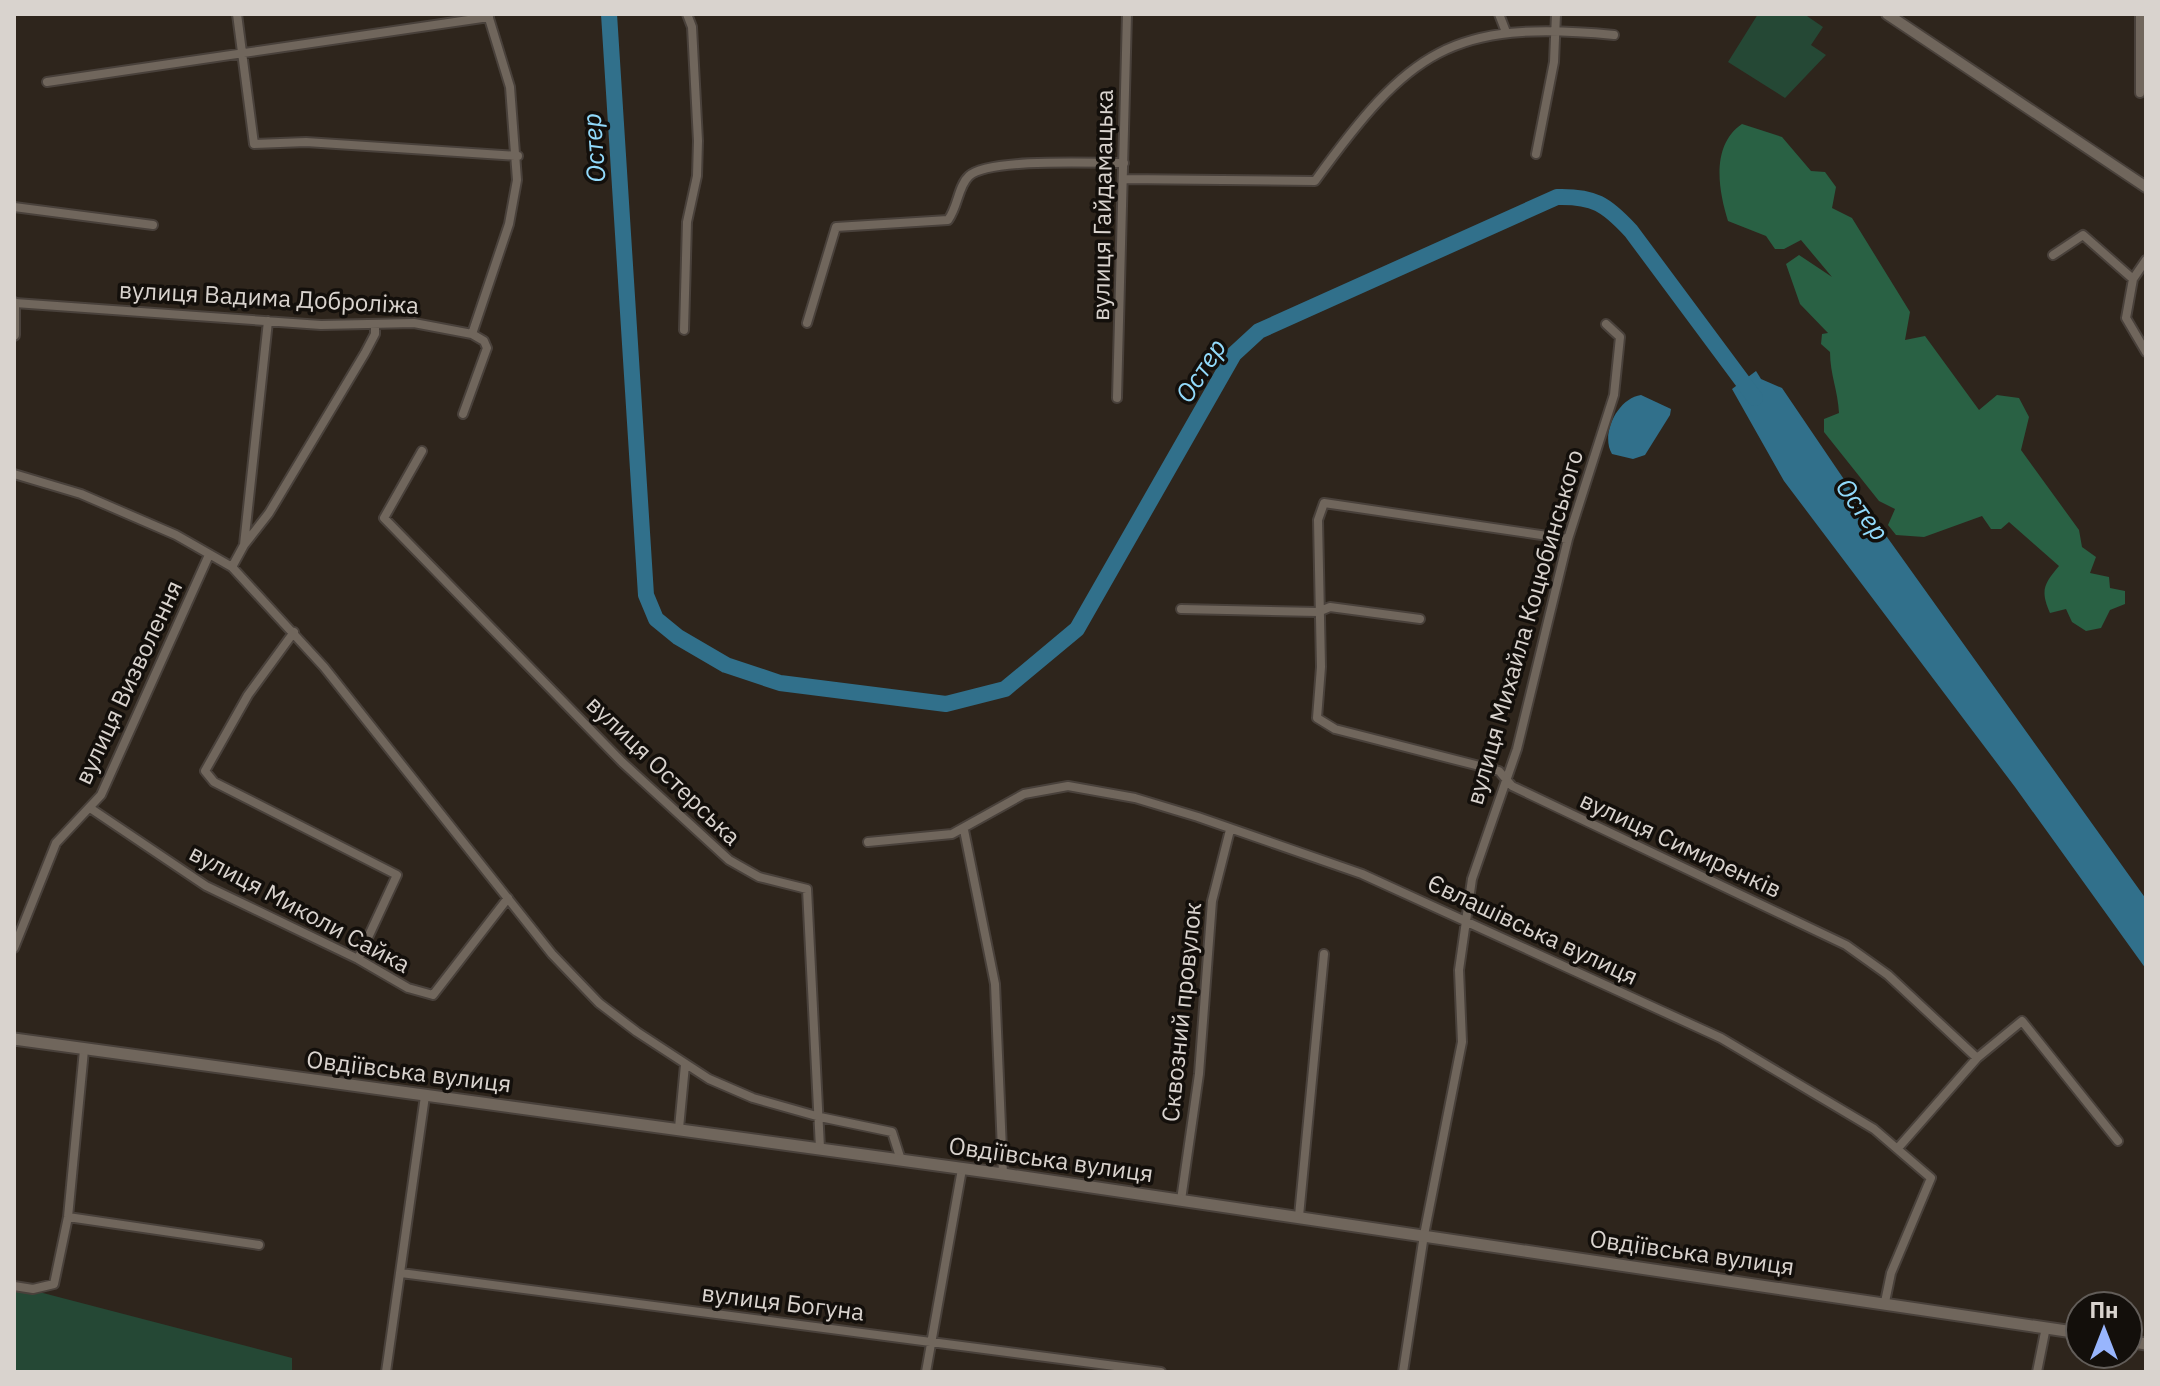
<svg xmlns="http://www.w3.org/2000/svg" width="2160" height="1386" font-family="'IBM Plex Sans',sans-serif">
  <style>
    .green { fill: #254835 }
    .forest { fill: #296144 }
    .water { fill: #31708b }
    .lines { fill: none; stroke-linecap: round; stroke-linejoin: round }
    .river { stroke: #31708b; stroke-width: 16 }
    .minor-casing { stroke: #49413b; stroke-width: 12 }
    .tertiary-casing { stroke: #49413b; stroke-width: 14 }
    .secondary-casing { stroke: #49413b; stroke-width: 15 }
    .minor { stroke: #70665c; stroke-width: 8 }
    .tertiary { stroke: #70665c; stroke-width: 10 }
    .secondary { stroke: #70665c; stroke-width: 11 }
    .labels { text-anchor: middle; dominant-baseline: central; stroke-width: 7; stroke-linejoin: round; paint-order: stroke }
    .street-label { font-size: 24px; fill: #d9d3ce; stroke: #130f0b }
    .water-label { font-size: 26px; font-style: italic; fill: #92dafb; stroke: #130f0b }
  </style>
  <rect width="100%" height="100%" fill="#2e251c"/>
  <path class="green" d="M1758 14H1804L1823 27 1811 45 1826 55 1785 98 1728 62Z
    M14 1290 43 1293 292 1358V1372H14Z"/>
  <path class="forest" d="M1742 124 1782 137 1811 171 1825 172 1836 187 1832 208 1852 218 1910 312 1905 340 1925 336 1979 410 1997 395 2019 398 2029 417 2021 450 2079 530 2082 547 2096 557 2090 573 2109 577 2110 588 2125 591V604L2110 610 2101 628 2086 631 2072 622 2066 609 2050 613C2040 590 2044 584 2059 566L2009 522 2001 529H1991L1982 516 1924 537 1896 535 1888 525 1895 509 1879 501 1824 432V419L1839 413C1838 391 1830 374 1830 352L1821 344 1822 334 1828 333 1800 304 1786 264 1799 255 1832 277 1801 240 1784 249H1775L1766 236 1728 221C1718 189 1711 145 1742 124Z"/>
  <path class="water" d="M1756 371 1761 379 1782 388 1877 528 1882 530 2146 899V969L2015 787 1784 481 1732 389Z
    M1641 395 1671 409 1670 415 1645 455 1633 459 1612 454C1600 434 1618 398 1641 395Z"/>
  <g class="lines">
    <path class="river" d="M609 14 646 595 656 619 678 637 726 665 780 683 946 704 1005 689 1077 629 1234 354 1259 331 1557 197C1594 196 1606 204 1631 231L1755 398"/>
    <g class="minor-casing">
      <path id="minor" d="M237 14 254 144 306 142 518 156
        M1499 14 1506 32
        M2140 14V93
        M47 82 489 17
        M1536 154 1554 62 1556 14
        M1123 179 1315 181C1409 51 1451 19 1614 35
        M14 207 153 225
        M2053 255 2083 235 2133 279
        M2146 260 2133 279 2126 318 2146 352
        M15 303 321 325 414 323 472 334 484 341 487 348 463 414
        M807 323 836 227 948 220C958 207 958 186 969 176 988 158 1094 163 1124 163
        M684 330 687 222 697 176 698 141 692 27 687 14
        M472 334 509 224 517 180 510 87 488 15
        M1117 398 1127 14
        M422 451 384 518 622 762 729 860 759 877 807 889 820 1148
        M14 474 81 494 176 535 232 567 324 667 552 954 599 1003 637 1032 709 1079 753 1098 820 1117 892 1132 901 1160
        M1568 539 1324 503 1318 520 1321 667 1317 718 1335 729 1499 771 1512 786 1846 945 1888 975 1977 1058
        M244 545 269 513 365 353 375 334V324
        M232 567 244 545 268 321
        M1181 609 1318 612 1330 607 1420 619
        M294 632 248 695 205 771 214 782 397 875 358 959
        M90 808 206 886 358 959 408 988 433 995 508 898
        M964 830 995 984 1003 1174
        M868 842 952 834 1024 794 1068 786 1135 798 1198 817 1362 874 1721 1038 1874 1129 1931 1178 1891 1273 1885 1302
        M14 948 56 843 101 795 209 555
        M679 1128 685 1065
        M1898 1148 1977 1058 2022 1021 2118 1141
        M1181 1200 1199 1074 1212 901 1230 830
        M1299 1216 1324 954
        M68 1217 259 1245
        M401 1273 1161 1372
        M14 1286 33 1289 54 1284 68 1217 84 1050
        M386 1372 425 1096
        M926 1372 962 1169
        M1403 1372 1424 1235 1462 1042 1459 970 1472 879 1517 749 1568 539 1614 395 1620 337 1606 324
        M2037 1372 2046 1327"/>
    </g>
    <g class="tertiary-casing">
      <path id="tertiary" d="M1887 14 2146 187
        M14 303V335"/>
    </g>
    <g class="secondary-casing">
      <path id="secondary" d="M14 1039 1003 1174 2080 1333
        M2128 1341 2146 1344"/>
    </g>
    <use href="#minor" class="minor"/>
    <use href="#tertiary" class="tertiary"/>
    <use href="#secondary" class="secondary"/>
  </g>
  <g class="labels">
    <g class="street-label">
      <text transform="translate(1102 205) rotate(-89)">вулиця Гайдамацька</text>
      <text transform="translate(269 297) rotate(3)">вулиця Вадима Доброліжа</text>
      <text transform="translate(1524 627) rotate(-74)">вулиця Михайла Коцюбинського</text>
      <text transform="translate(128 682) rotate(-65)">вулиця Визволення</text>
      <text transform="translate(664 770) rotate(44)">вулиця Остерська</text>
      <text transform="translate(1681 844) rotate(25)">вулиця Симиренків</text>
      <text transform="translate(300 908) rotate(28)">вулиця Миколи Сайка</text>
      <text transform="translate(1533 929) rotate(25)">Євлашівська вулиця</text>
      <text transform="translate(1181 1012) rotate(-84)">Сквозний провулок</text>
      <text transform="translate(409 1071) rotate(7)">Овдіївська вулиця</text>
      <text transform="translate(1051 1159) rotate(8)">Овдіївська вулиця</text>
      <text transform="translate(1692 1252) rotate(8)">Овдіївська вулиця</text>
      <text transform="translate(783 1302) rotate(7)">вулиця Богуна</text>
    </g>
    <g class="water-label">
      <text transform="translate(593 148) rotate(-94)">Остер</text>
      <text transform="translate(1200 370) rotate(-57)">Остер</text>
      <text transform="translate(1863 509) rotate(54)">Остер</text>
    </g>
  </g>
  <rect width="2160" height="1386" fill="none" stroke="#d9d3ce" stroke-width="32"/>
  <g transform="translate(2104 1330)"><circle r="38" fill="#130f0b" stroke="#625d59" stroke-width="2"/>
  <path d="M0-6L14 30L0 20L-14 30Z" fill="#98b5fd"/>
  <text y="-12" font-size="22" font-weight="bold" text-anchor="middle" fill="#d9d3ce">Пн</text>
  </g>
</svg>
